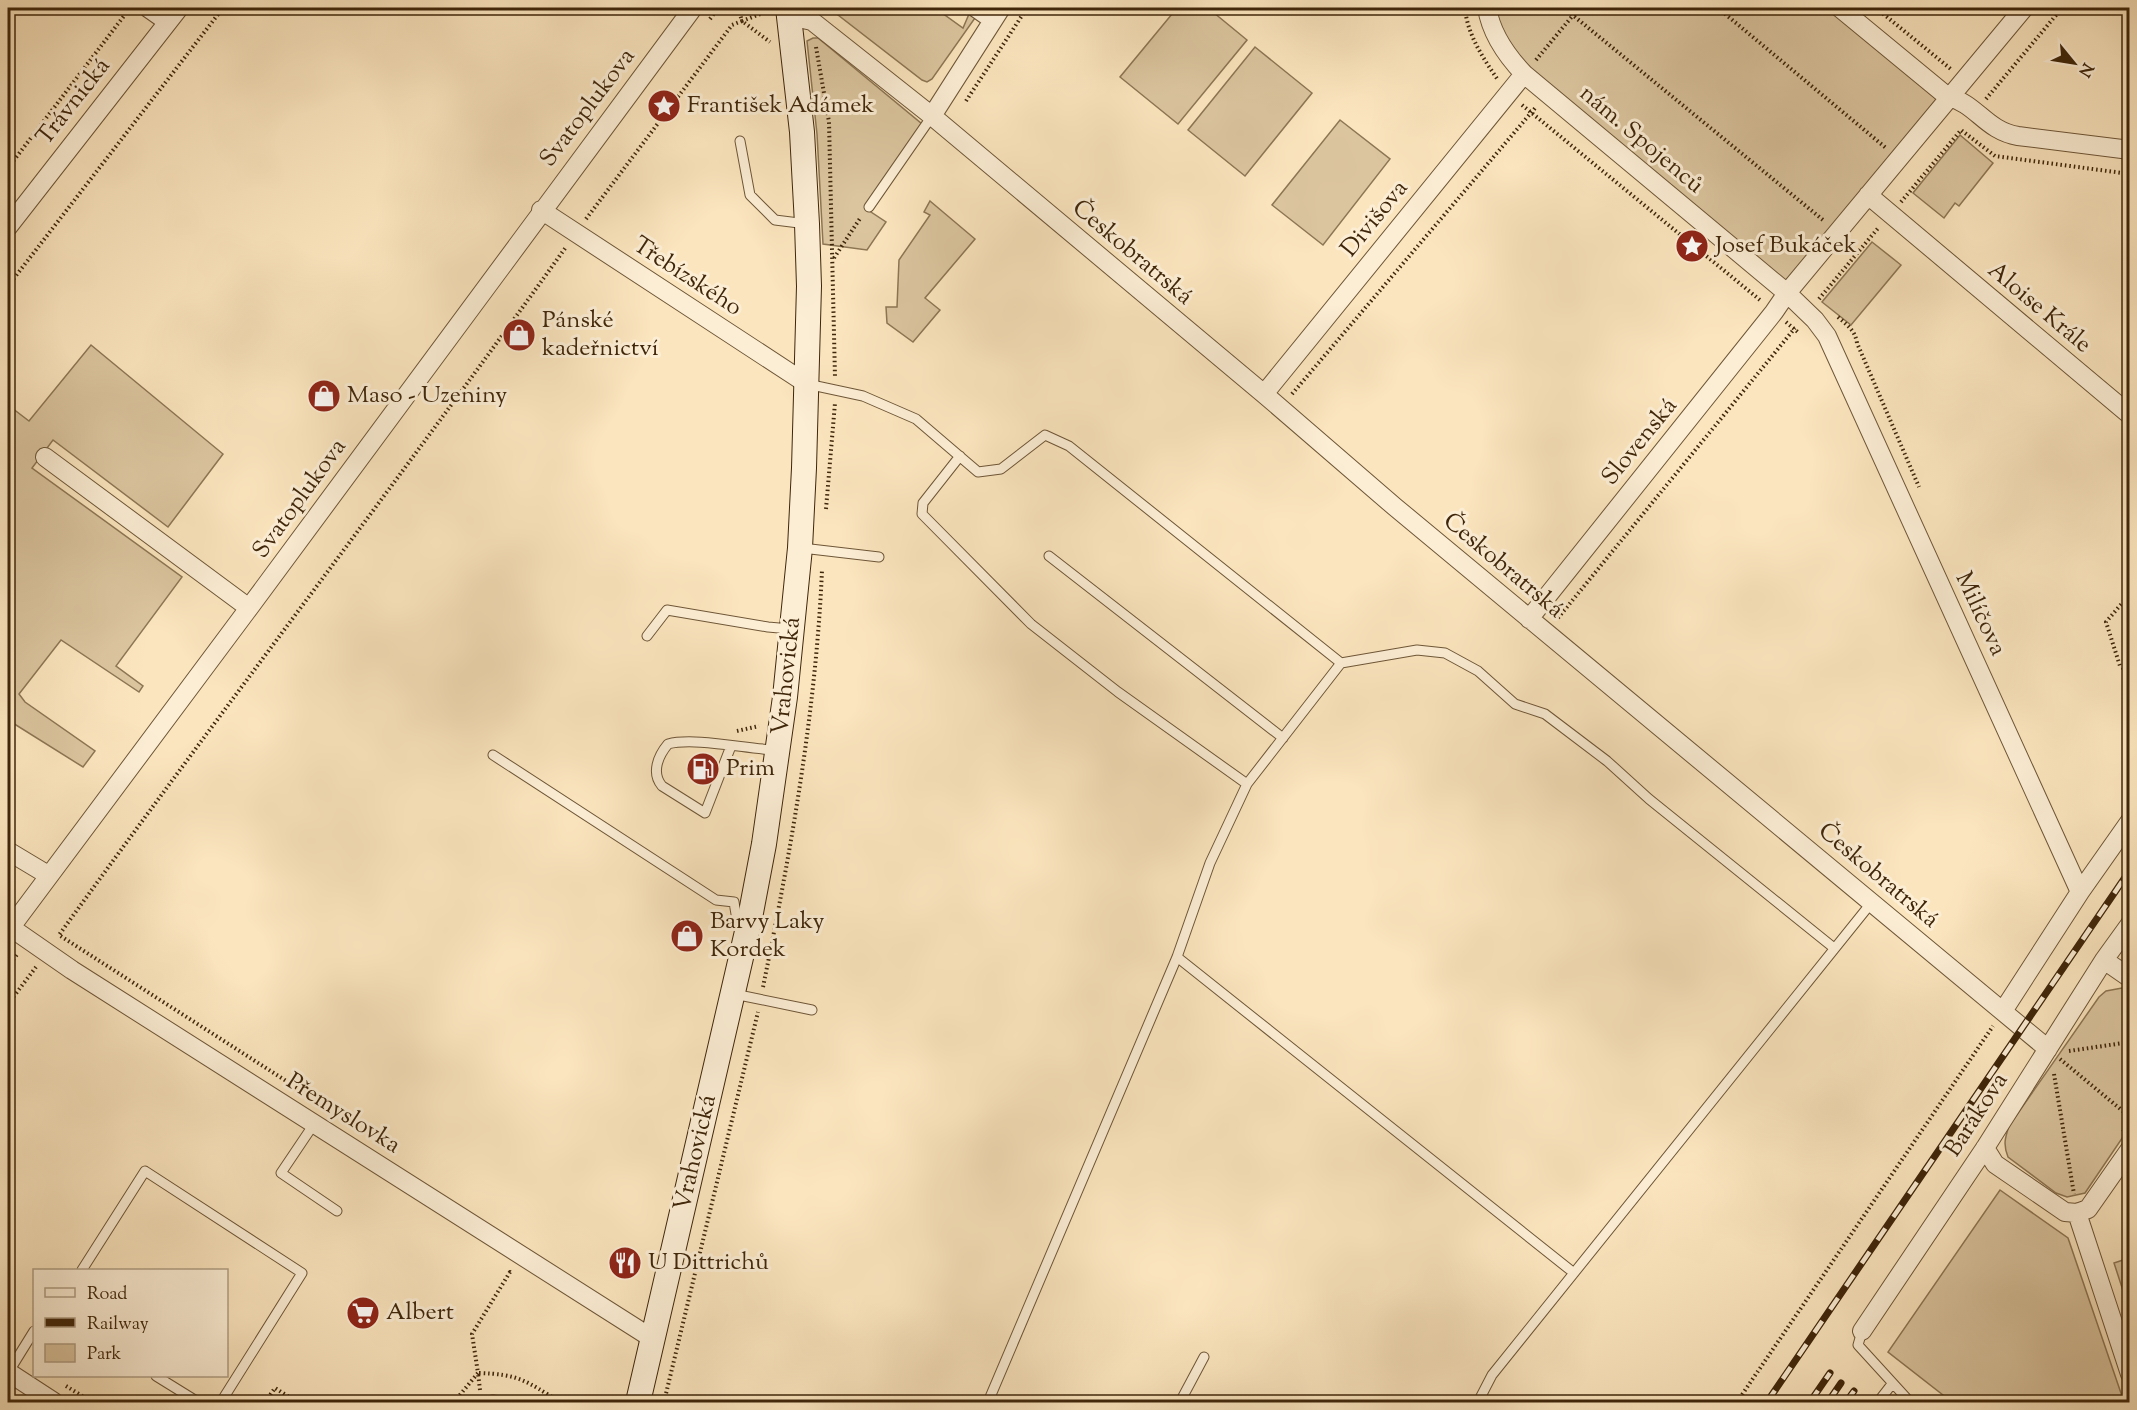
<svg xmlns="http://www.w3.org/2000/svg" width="2137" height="1410" font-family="'Sorts Mill Goudy',serif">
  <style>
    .green { fill: #dbc59f; stroke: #8d7654; stroke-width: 1.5 }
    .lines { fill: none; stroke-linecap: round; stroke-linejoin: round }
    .lane-casing { stroke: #6e5637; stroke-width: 11 }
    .street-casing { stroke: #6e5637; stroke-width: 20 }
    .secondary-casing { stroke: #3f260a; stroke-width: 26 }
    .path { stroke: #3f260a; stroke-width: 4; stroke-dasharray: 1.5 3; stroke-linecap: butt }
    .lane { stroke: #fceed5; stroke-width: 9 }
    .street { stroke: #fceed5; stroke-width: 18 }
    .secondary { stroke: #fceed5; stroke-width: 24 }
    .rail-casing { stroke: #3f260a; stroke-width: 7 }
    .rail { stroke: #fceed5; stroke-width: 4.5; stroke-dasharray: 14; stroke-linecap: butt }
    .labels { text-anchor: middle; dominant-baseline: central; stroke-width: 6; stroke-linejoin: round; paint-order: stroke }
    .street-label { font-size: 24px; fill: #3f260a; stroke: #fceed5 }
    .poi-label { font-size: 24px; fill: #3f260a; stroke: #fceed5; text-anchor: start }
  </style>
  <rect width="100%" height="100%" fill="#fbe5be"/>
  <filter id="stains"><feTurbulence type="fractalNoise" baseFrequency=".00333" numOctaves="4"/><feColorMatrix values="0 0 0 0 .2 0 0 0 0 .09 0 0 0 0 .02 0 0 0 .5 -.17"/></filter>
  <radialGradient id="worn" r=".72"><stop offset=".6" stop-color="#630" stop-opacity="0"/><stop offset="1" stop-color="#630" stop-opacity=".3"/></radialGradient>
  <path class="green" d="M829 8H935L963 28 969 14 975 18 932 79 927 82 922 80Z
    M1177 8H1208L1247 40 1178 124 1120 77Z
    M1494 8H1829L1941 103 1788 286 1523 64 1499 31Z
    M813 38H818L922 124 865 208 886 222 867 250 823 244 817 134 807 41Z
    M1255 47 1312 93 1245 176 1188 130Z
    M1340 120 1390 159 1323 245 1272 205Z
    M1960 135 1993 163 1959 206 1955 203 1944 218 1913 193Z
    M930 201 975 239 925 298 940 310 913 342 887 323 886 307H897L899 260 930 215 924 212Z
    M1872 242 1901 265 1851 325 1822 302Z
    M91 345 223 454 168 527 53 440 32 468 182 577 116 666 143 686 139 692 61 640 19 694 25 702 95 751 83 767 8 720V405L29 421Z
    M2122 988 2129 991V1128L2085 1193 2067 1197 2056 1193 2008 1157C2003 1145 2005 1138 2009 1126L2099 997 2106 991Z
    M2000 1190 2068 1238 2124 1402H2100L2098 1400 2090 1402H1952L1888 1352Z
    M2129 1258H2130L2129 1309 2114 1263Z"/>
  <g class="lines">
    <g class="lane-casing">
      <path id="lane" d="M740 141 750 195 775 220 807 224
        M869 207 932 116
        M807 384 863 396 916 419 978 472 1001 469 1045 435 1069 446 1341 663 1247 784 1118 692 1031 624 922 514 923 503 960 456
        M802 548 879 557
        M1049 556 1283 738
        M647 636 667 610 768 627 790 629
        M1341 663 1417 650 1445 653 1478 671 1515 704 1545 714 1607 761 1649 799 1834 948
        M731 746 705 813 662 786C651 773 658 756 668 744 694 737 747 749 776 750
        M493 755 716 900 734 902 737 920 749 923
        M1177 957 1574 1273
        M734 994 812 1010
        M314 1124 281 1173 337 1211
        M82 1270 145 1171 302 1273 221 1402
        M1862 1331 1858 1345 1910 1402
        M8 1373 34 1331
        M156 1376 198 1402
        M483 1402 493 1400 507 1402
        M988 1402 1177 957 1210 863 1247 784
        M1180 1402 1204 1357
        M1478 1402 1492 1375 1872 902
        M1878 1402 1892 1384"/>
    </g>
    <g class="street-casing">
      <path id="street" d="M148 8 168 22
        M976 8 993 20
        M1487 8C1491 33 1506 55 1524 74L1787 293 1815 320 1827 336 2080 892
        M1840 8 1948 97C1976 103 1986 131 2018 136L2130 150
        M789 16 812 21 932 116 1264 394 1395 507 2048 1049
        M932 116 1001 8
        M1868 195 2130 415
        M541 210 807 384
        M8 227 179 8
        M1264 394 1524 74
        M45 457 249 608
        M1529 619 1774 312 1787 293 2024 8
        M8 851 48 875
        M10 927 72 970 653 1339
        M8 931 249 608 693 8
        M2104 960 2130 978
        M2003 1011 2080 892 2130 821
        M1985 1148 1995 1164 2065 1212 2077 1213 2088 1209 2130 1149
        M2077 1213 2130 1374
        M1862 1331 1985 1148 2104 960 2130 924
        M8 1372 54 1402"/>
    </g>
    <g class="secondary-casing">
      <path id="secondary" d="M638 1402 749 923 764 844 785 697 800 548 804 468 809 286 807 224 802 132 788 8"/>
    </g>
    <path class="path" d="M738 8 742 21 768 11
      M1465 8C1467 34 1483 58 1498 80
      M1564 8 1823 220
      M1718 8 1886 148
      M1876 8 1952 70
      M710 19 718 8
      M816 47 829 122 835 377
      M1536 60 1579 8
      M1986 99 2062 8
      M966 101 1027 8
      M1522 105 1760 300
      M8 168 130 8
      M1901 202 1961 130 1995 156 2130 174
      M586 219 732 25 742 21 770 42
      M834 258 861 217
      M8 286 223 8
      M1819 299 1879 227
      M1838 317C1847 325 1855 330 1857 343L1919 487
      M1786 322 1799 333
      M1292 394 1536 107
      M826 509 835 403
      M2130 594 2106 622 2120 666 2130 673
      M1558 618 1795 328
      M737 731 759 726
      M8 875 13 880
      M8 967 18 953
      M763 987C791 850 816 710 822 570
      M8 1004 36 967
      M2069 1051 2130 1042
      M2060 1059 2130 1117
      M2054 1074 2074 1194
      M308 1095 59 935C226 704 400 479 566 247
      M2123 1132 2130 1122
      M66 1386 92 1402
      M480 1390 478 1373C519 1374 526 1381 560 1402
      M265 1402 275 1388 297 1402
      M454 1402 478 1373 472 1334 510 1272 512 1274
      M664 1402 758 1012
      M1737 1402 1993 1026"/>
    <use href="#lane" class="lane"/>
    <use href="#street" class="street"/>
    <use href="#secondary" class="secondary"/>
    <g class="rail-casing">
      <path id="rail" d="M1767 1402 2130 870
        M1810 1402 1830 1373
        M1828 1402 1841 1383
        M1846 1402 1854 1391"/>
    </g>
    <use href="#rail" class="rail"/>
  </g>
  <defs>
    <g id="sight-disc" transform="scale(1.725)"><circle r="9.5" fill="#8f2418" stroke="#fceed5"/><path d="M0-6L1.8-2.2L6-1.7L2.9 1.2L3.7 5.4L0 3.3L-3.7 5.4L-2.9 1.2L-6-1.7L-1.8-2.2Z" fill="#fff"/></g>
    <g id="shop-disc" transform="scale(1.725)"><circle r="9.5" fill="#8f2418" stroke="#fceed5"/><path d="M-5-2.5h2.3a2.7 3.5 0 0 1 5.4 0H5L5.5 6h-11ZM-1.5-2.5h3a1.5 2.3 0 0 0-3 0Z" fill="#fff"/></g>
    <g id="fuel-disc" transform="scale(1.725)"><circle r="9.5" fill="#8f2418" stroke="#fceed5"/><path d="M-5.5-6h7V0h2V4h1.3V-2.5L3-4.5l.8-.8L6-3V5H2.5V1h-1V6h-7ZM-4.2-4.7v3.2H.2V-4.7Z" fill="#fff"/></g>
    <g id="restaurant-disc" transform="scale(1.725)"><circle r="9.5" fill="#8f2418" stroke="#fceed5"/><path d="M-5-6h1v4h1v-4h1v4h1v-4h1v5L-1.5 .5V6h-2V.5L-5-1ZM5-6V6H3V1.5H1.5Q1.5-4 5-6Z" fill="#fff"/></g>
    <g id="supermarket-disc" transform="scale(1.725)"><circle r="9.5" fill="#8f2418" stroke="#fceed5"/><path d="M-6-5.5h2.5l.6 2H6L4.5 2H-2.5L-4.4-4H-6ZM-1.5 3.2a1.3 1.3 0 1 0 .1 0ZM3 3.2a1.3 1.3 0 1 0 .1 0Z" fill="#fff"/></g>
  </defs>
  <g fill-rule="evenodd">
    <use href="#sight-disc" x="664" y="106"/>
    <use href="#sight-disc" x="1692" y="246"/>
    <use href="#shop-disc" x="519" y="335"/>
    <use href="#shop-disc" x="324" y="396"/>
    <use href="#fuel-disc" x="703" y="769"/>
    <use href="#shop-disc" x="687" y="936"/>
    <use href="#restaurant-disc" x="625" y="1263"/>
    <use href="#supermarket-disc" x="363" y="1313"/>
  </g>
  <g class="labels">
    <g class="street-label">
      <text transform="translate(74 102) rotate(-52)">Trávnická</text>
      <text transform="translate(588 108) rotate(-53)">Svatoplukova</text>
      <text transform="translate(1641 140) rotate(40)">nám. Spojenců</text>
      <text transform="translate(1375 219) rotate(-51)">Divišova</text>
      <text transform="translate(1132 253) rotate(40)">Českobratrská</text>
      <text transform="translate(687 277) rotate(33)">Třebízského</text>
      <text transform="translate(2039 308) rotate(40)">Aloise Krále</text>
      <text transform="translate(1640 442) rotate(-51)">Slovenská</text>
      <text transform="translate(300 499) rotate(-54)">Svatoplukova</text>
      <text transform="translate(1503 566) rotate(40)">Českobratrská</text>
      <text transform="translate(1980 614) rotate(65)">Milíčova</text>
      <text transform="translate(787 676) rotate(-84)">Vrahovická</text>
      <text transform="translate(1878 876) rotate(40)">Českobratrská</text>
      <text transform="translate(343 1114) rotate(32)">Přemyslovka</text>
      <text transform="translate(1977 1115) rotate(-57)">Barákova</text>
      <text transform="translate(696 1153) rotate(-77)">Vrahovická</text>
    </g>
    <g class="poi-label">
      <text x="687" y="106">František Adámek</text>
      <text x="1715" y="246">Josef Bukáček</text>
      <text x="542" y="321">Pánské<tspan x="542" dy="28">kadeřnictví</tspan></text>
      <text x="347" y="396">Maso - Uzeniny</text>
      <text x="726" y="769">Prim</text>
      <text x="710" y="922">Barvy Laky<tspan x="710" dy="28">Kordek</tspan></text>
      <text x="648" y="1263">U Dittrichů</text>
      <text x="386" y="1313">Albert</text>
    </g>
  </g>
  <rect width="2137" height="1410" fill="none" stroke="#fbe5be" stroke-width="30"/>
  <rect x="9" y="9" width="2119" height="1392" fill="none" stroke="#3f260a" stroke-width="3"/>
  <rect x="15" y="15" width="2107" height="1380" fill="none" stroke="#3f260a" stroke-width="1.5"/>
  <rect x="33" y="1269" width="195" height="108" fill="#fceed5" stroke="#b09e84" stroke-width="1.5"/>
  <rect x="45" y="1288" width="30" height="9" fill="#fceed5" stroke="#b09e84" stroke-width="1.5"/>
  <text x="87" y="1299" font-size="18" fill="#3f260a">Road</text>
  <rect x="45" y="1318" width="30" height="9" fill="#3f260a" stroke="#b09e84" stroke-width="1.5"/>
  <text x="87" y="1329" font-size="18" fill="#3f260a">Railway</text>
  <rect x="45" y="1344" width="30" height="18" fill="#dbc59f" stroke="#b09e84" stroke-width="1.5"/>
  <text x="87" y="1359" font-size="18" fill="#3f260a">Park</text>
  <g transform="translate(2074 63) rotate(120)" stroke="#fceed5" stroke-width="4.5" paint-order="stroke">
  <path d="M0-4.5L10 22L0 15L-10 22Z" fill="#3f260a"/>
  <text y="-9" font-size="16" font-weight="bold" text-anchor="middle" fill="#3f260a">N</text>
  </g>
  <rect width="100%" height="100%" filter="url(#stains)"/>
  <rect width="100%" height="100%" fill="url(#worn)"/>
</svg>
